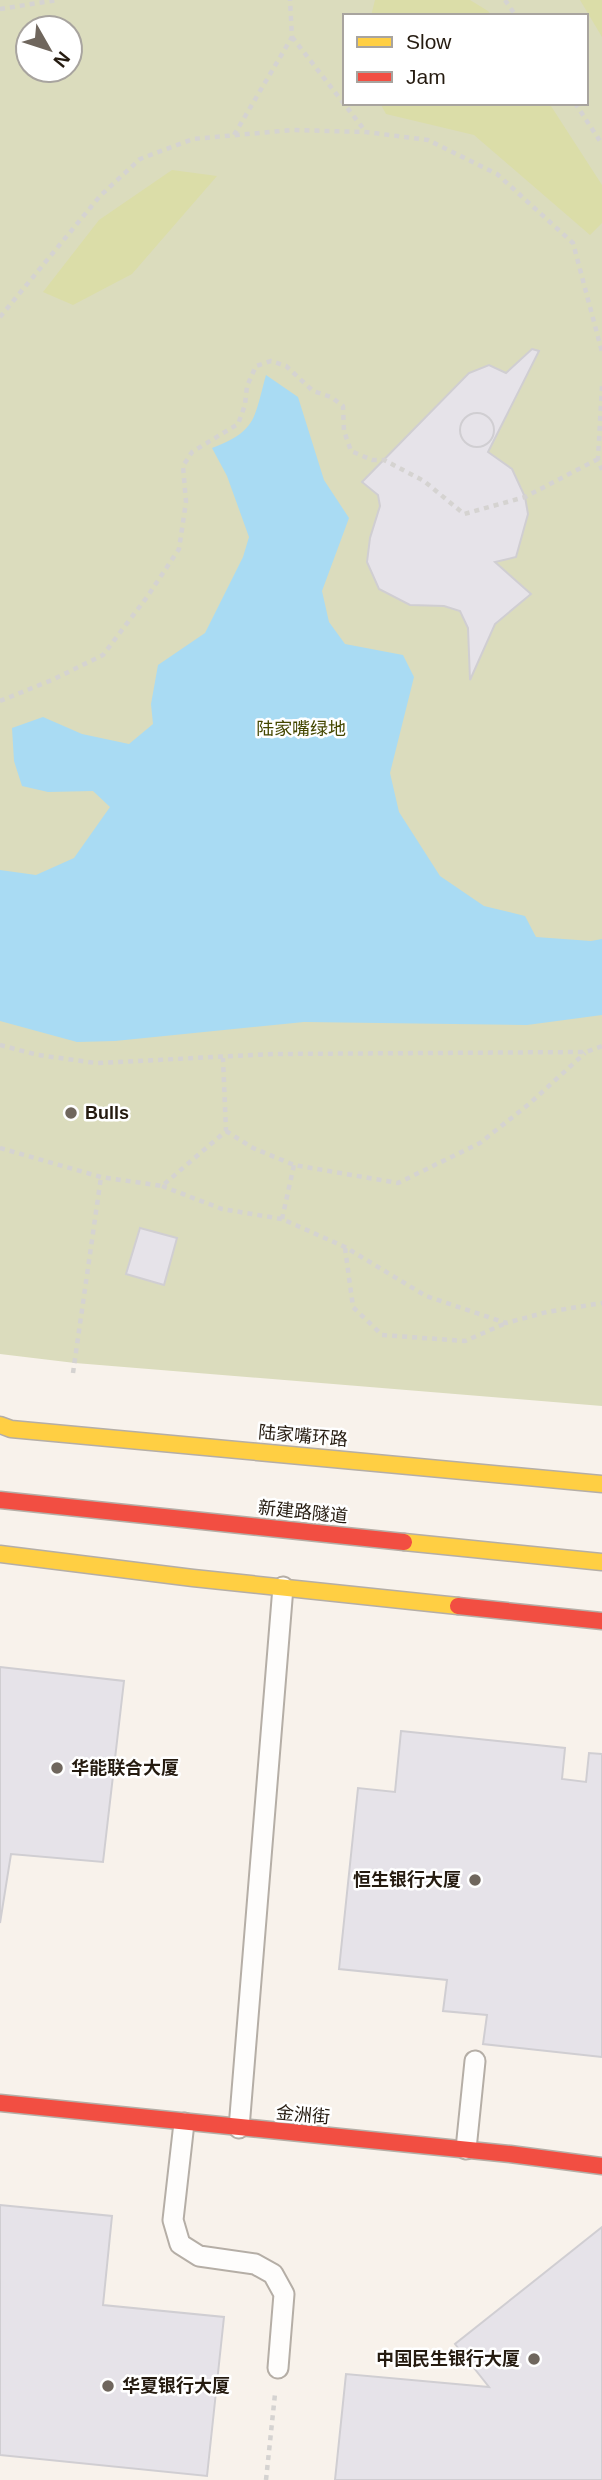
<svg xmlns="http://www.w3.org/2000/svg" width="602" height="2480" font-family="Arial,'Noto Sans SC',sans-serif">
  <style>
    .green { fill: #dbdcbd; fill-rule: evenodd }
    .forest { fill: #dbdda8 }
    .water { fill: #a9dbf3 }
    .building { fill: #e6e3e9; stroke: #d0ced2; stroke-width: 2 }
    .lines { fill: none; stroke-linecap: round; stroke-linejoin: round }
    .lane-casing { stroke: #b5aea6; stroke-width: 23 }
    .slow-casing { stroke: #b5aea6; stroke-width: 19 }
    .jam-casing { stroke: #b5aea6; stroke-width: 19 }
    .path { stroke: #d5d3d1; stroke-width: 4.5; stroke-dasharray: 5 5; stroke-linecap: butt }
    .lane { stroke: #fefdfc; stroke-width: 19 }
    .slow { stroke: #ffcf43; stroke-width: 16 }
    .jam { stroke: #f24e42; stroke-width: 16 }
    .poi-dot { fill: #6f665d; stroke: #fff; stroke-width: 2.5 }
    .labels { text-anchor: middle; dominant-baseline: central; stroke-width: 5; stroke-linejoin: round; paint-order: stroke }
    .park-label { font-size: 18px; fill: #444700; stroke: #fff }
    .poi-label { font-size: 18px; font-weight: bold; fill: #251b10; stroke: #fff; text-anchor: start }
    .street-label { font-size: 18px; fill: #251b10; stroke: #fff }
  </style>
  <rect width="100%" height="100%" fill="#f8f2eb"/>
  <path class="green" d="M0 0H602V1406L75 1363 0 1354ZM345 16H586V103H345ZM28 28H70V70H28Z"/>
  <path class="forest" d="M375 0H470L488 11 492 16H371Z
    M580 0H602V37Z
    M380 103H549L602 185V223L590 235 474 135 386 114Z
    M172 170 217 176 132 274 73 305 43 292 99 220Z"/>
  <path class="water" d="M266 375 298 397 324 480 349 518 322 591 329 622 345 644 403 655 414 677 390 773 399 812 440 876 484 906 525 916 536 937 591 941 602 939V1015L527 1025 304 1022 115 1041 77 1042 0 1021V870L36 875 74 858 110 807 93 791 48 792 22 786 14 761 12 728 43 717 82 734 129 744 153 724 151 704 158 665 205 633 243 557 249 537 227 476 212 448C257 431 254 418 266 375Z"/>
  <path class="building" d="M532 349 539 351 488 452 512 469 525 497 528 514 516 557 495 562 531 594 495 624 470 680 468 628 460 611 444 606 410 605 379 589 367 562 370 538 380 506 378 495 362 482 469 373 489 365 506 373Z
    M460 430a17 17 0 1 1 34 0a17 17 0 1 1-34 0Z
    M140 1228 177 1238 164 1285 126 1274Z
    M0 1667 124 1681 103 1862 11 1854 0 1923Z
    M401 1731 565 1748 562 1779 586 1782 589 1753 602 1754V2057L483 2044 487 2015 443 2011 447 1980 339 1969 358 1788 395 1792Z
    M0 2205 112 2216 103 2305 224 2317 207 2476 0 2455Z
    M602 2227V2480H335L346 2374 489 2387 455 2344Z"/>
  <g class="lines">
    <g class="lane-casing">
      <path id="lane" d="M184 2123 173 2220 180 2244 199 2256 255 2264 273 2274 284 2294 278 2368
        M239 2128 283 1587
        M466 2149 475 2061"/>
    </g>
    <g class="slow-casing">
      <path id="slow" d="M0 1425 11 1429 602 1484
        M404 1542 602 1562
        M0 1554 193 1578 458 1606"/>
    </g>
    <g class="jam-casing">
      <path id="jam" d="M0 1500 404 1542
        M458 1606 602 1621
        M0 2103 510 2154 602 2166"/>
    </g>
    <path class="path" d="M505 0 516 16
      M0 9 57 0
      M292 37 366 132
      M575 103 602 144
      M234 135 292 37 290 0
      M0 317 100 196 140 159 193 139 292 130 366 132 428 140 497 174 573 243 602 352
      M602 386 598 459 602 470
      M0 701 52 680 103 655 147 597 179 549 186 502 183 466 192 452 238 424 245 405 247 386 256 366 271 361 286 366 313 391 331 397 343 406 344 431 351 451 372 460H384L424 481 464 514 525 497 598 459
      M0 1045 38 1055 96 1063 275 1054 586 1052 602 1046
      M226 1131 253 1148 294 1165 398 1183 480 1143 529 1104 585 1053
      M0 1148 101 1177 162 1186 226 1131 223 1058
      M162 1186 222 1209 282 1219 345 1247 426 1296 506 1323 547 1312 602 1303
      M282 1219 294 1165
      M345 1248 353 1307 382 1335 465 1341 504 1324
      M73 1373 101 1177
      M266 2480 275 2394"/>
    <use href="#lane" class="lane"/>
    <use href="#slow" class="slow"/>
    <use href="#jam" class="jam"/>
  </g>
  <g class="poi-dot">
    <circle cx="71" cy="1113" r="7"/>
    <circle cx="57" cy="1768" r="7"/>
    <circle cx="475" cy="1880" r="7"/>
    <circle cx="534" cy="2359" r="7"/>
    <circle cx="108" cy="2386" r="7"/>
  </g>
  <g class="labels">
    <g class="park-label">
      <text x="301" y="729">陆家嘴绿地</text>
    </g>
    <g class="poi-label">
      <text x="85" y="1113">Bulls</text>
      <text x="71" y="1768">华能联合大厦</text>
      <text x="461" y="1880" text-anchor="end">恒生银行大厦</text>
      <text x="520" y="2359" text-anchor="end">中国民生银行大厦</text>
      <text x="122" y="2386">华夏银行大厦</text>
    </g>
    <g class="street-label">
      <text transform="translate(303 1436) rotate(5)">陆家嘴环路</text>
      <text transform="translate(303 1512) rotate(6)">新建路隧道</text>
      <text transform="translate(303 2115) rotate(5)">金洲街</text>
    </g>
  </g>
  <rect x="343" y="14" width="245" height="91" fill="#ffffff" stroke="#a8a49f" stroke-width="2"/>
  <rect x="357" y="37" width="35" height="10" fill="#ffcf43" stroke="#a8a49f" stroke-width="2"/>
  <text x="406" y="49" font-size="21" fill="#251b10">Slow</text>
  <rect x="357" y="72" width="35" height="10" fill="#f24e42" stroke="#a8a49f" stroke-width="2"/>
  <text x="406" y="84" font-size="21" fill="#251b10">Jam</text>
  <g transform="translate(49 49) rotate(129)"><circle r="33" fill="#ffffff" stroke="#a8a49f" stroke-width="2"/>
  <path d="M0-5L12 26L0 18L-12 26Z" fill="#6f665d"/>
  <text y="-10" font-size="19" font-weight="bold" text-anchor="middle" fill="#251b10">N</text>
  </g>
</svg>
